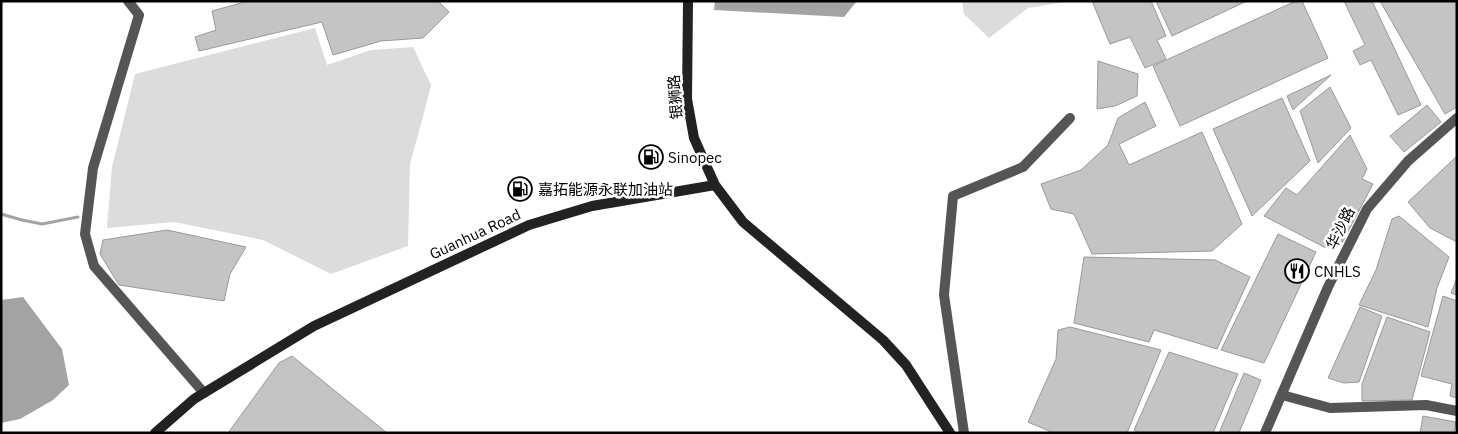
<svg xmlns="http://www.w3.org/2000/svg" width="1458" height="434" font-family="'IBM Plex Sans','Noto Sans SC',sans-serif">
  <style>
    .green { fill: #dcdcdc }
    .water { fill: #a3a3a3 }
    .lines { fill: none; stroke-linecap: round; stroke-linejoin: round }
    .stream { stroke: #a3a3a3; stroke-width: 3 }
    .building { fill: #c4c4c4; stroke: #999 }
    .street { stroke: #555; stroke-width: 10 }
    .secondary { stroke: #222; stroke-width: 10 }
    .labels { text-anchor: middle; dominant-baseline: central; stroke-width: 5; stroke-linejoin: round; paint-order: stroke }
    .street-label { font-size: 15px; fill: #000; stroke: #fff }
    .poi-label { font-size: 15px; fill: #000; stroke: #fff; text-anchor: start }
  </style>
  <rect width="100%" height="100%" fill="#fff"/>
  <path class="green" d="M962 1H1071L1028 8 989 38 964 14Z
    M315 28 327 65 371 50 413 47 431 85 425 109 410 164 408 246 331 274 263 240 174 222 107 228 112 167 135 74Z"/>
  <path class="water" d="M715 1H857L844 17 714 10Z
    M23 297 62 349 69 385 53 400 20 419 1 423V300Z"/>
  <g class="lines">
    <path class="stream" d="M1 214 22 220 42 224 78 217"/>
  </g>
  <path class="building" d="M248 1H438L449 12 423 38 381 41 333 55 322 22 199 51 195 37 216 30 212 11Z
    M1092 1H1151L1166 36 1157 40 1166 59 1145 68 1130 37 1110 44Z
    M1156 1H1247L1172 36Z
    M1296 1H1302L1328 58 1180 126 1153 66Z
    M1344 1H1372L1421 105 1398 115 1371 60 1360 65 1353 51 1365 45Z
    M1380 1H1457V107L1445 114Z
    M1098 61 1138 74 1137 96 1115 106 1097 109Z
    M1331 75 1293 110 1287 96Z
    M1330 87 1351 128 1318 163 1300 111Z
    M1282 98 1310 161 1252 216 1213 129Z
    M1145 102 1156 126 1119 144 1129 165 1202 132 1242 224 1212 251 1092 254 1074 214 1051 209 1041 184 1081 170 1108 145 1118 118Z
    M1427 105 1441 122 1404 152 1390 136Z
    M1350 135 1367 169 1362 179 1373 184 1342 243 1332 238 1326 248 1264 216 1286 188 1297 195Z
    M1457 156V242L1430 228 1408 202Z
    M1399 216 1449 257 1437 288 1428 327 1359 305 1376 270 1392 219Z
    M167 230 246 247 230 274 224 301 119 285 100 254 103 240Z
    M1278 234 1316 252 1264 363 1221 350Z
    M1084 257 1215 260 1250 277 1217 349 1154 330 1149 342 1074 323Z
    M1457 278V295L1451 293Z
    M1443 296 1457 301V398L1450 396 1452 384 1421 376Z
    M1360 307 1382 316 1359 382 1344 383 1328 378Z
    M1387 317 1430 332 1412 400 1362 401V384Z
    M1070 327 1161 350 1127 433H1054L1028 422 1056 359 1058 330Z
    M1169 352 1238 374 1213 433H1140L1134 430Z
    M292 356 387 433H228L279 363Z
    M1244 373 1261 380 1239 433H1219Z
    M1423 416 1456 422 1454 433H1420Z"/>
  <g class="lines">
    <path class="street" d="M128 1 139 15 93 168 85 234 94 266 204 393
      M1282 395 1330 408 1426 405 1457 411
      M964 433 944 295 953 196 1023 167 1070 118
      M1265 433 1328 287 1367 209 1408 161 1457 118"/>
    <path class="secondary" d="M688 1 687 99 694 138 715 185 743 222 883 340 906 365 950 433
      M155 433 194 399 314 326 529 225 592 206 715 185"/>
  </g>
  <defs>
    <g id="fuel-ring" transform="scale(1.25)"><circle r="9.5" fill="#fff" stroke="#000" stroke-width="1.5"/><path d="M-5.5-6h7V0h2V4h1.3V-2.5L3-4.5l.8-.8L6-3V5H2.5V1h-1V6h-7ZM-4.2-4.7v3.2H.2V-4.7Z" fill="#000"/></g>
    <g id="restaurant-ring" transform="scale(1.25)"><circle r="9.5" fill="#fff" stroke="#000" stroke-width="1.5"/><path d="M-5-6h1v4h1v-4h1v4h1v-4h1v5L-1.5 .5V6h-2V.5L-5-1ZM5-6V6H3V1.5H1.5Q1.5-4 5-6Z" fill="#000"/></g>
  </defs>
  <g fill-rule="evenodd">
    <use href="#fuel-ring" x="651" y="157"/>
    <use href="#fuel-ring" x="520" y="189"/>
    <use href="#restaurant-ring" x="1297" y="271"/>
  </g>
  <g class="labels">
    <g class="street-label">
      <text transform="translate(675 97) rotate(-94)">银狮路</text>
      <text transform="translate(1340 228) rotate(-64)">华沙路</text>
      <text transform="translate(475 234) rotate(-25)">Guanhua Road</text>
    </g>
    <g class="poi-label">
      <text x="668" y="157">Sinopec</text>
      <text x="538" y="189">嘉拓能源永联加油站</text>
      <text x="1314" y="271">CNHLS</text>
    </g>
  </g>
  <rect width="1458" height="434" fill="none" stroke="#000000" stroke-width="5"/>
</svg>
